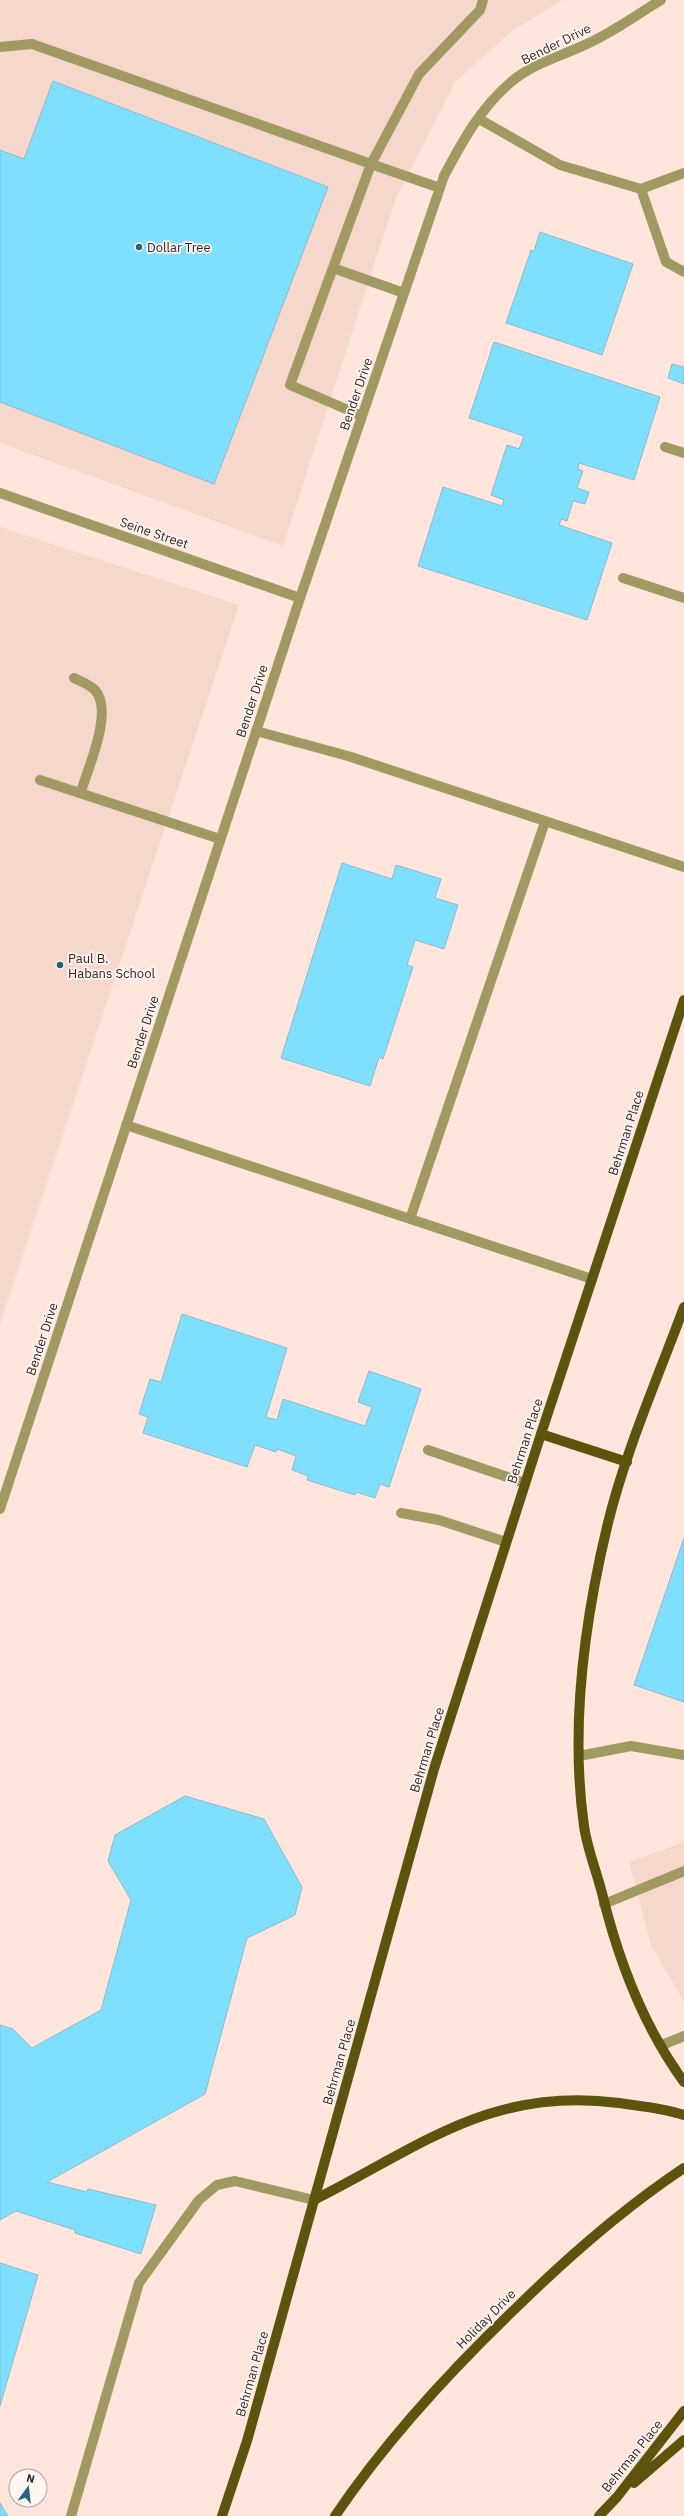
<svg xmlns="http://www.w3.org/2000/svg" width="684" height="2516" font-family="'IBM Plex Sans',sans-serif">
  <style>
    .built { fill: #f5d7cb }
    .building { fill: #7fdfff; stroke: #8dbaca }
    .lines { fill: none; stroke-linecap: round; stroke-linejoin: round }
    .minor { stroke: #a09961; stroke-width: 10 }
    .major { stroke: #5c530d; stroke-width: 10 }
    .poi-dot { fill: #236579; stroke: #fff6f3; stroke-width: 1.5 }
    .labels { text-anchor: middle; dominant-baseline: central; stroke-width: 3.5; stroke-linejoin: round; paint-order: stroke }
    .street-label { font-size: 13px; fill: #34251f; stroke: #fff6f3 }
    .poi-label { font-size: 13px; fill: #34251f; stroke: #fff6f3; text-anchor: start }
  </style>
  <rect width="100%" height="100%" fill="#ffe5db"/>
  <path class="built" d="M0 0H563L512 31 455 82 395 200 283 546 0 443Z
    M0 527 239 605 0 1324Z
    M684 1842V2002L651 1945 629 1862Z"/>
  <path class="building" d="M53 81 328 187 214 484 0 402V150L24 159Z
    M540 232 633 264 602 355 506 323 531 250 534 251Z
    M494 342 660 397 634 480 579 463 578 469 583 471 577 488 589 492 585 504 573 501 567 521 561 519 559 525 612 543 587 620 418 566 443 487 502 506 504 500 491 495 507 445 519 449 524 436 469 418Z
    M672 364 684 367V384L668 378Z
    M342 863 392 879 396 865 441 879 435 898 458 905 444 949 415 940 407 965 413 967 383 1059 379 1057 370 1086 281 1058Z
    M182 1314 287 1348 266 1417 277 1420 283 1399 365 1426 372 1407 358 1402 369 1371 421 1389 389 1487 380 1484 375 1498 356 1492 355 1495 307 1480 308 1476 292 1470 296 1456 277 1449 276 1452 255 1445 247 1467 143 1433 148 1417 139 1414 150 1379 161 1382Z
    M684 1538V1702L634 1685Z
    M185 1796 264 1819 302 1887 295 1915 247 1938 205 2094 47 2182 87 2192 88 2189 156 2205 141 2254 75 2233V2230L16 2211 0 2220V2025L13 2029 32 2048 101 2010 131 1900 108 1861 115 1835Z
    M0 2263 38 2275 0 2406Z
    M0 2503 8 2516H0Z"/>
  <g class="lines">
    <path class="minor" d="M0 47 32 44 371 164 290 385 362 416
      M479 119 560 165 641 189 684 173
      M440 188 371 164 419 74 480 10 483 0
      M641 189 666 262 684 272
      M333 268 404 293
      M665 447 684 453
      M0 493 300 598
      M623 578 684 598
      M74 678C80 681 90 685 95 690 114 712 88 767 81 792
      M256 731 348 756 684 867
      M40 780 220 839
      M126 1125 592 1279
      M410 1219 545 822
      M428 1450 525 1483
      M0 1509 300 598 444 176C462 142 481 107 511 82 534 62 566 55 593 41 616 30 638 14 661 0
      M401 1513 439 1520 506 1542
      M579 1756 631 1746 684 1755
      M604 1904 684 1871
      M662 2045 684 2036
      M71 2516 139 2283 199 2200 217 2185 235 2181 314 2200"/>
    <path class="major" d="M684 1307C657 1380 625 1452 607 1527 584 1623 570 1727 584 1826 587 1848 596 1870 602 1893 618 1959 643 2026 684 2082
      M541 1434 627 1462
      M314 2200C420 2147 491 2086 619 2103 640 2106 663 2108 684 2115
      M634 2483 684 2440
      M222 2516 247 2441 434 1769 541 1434 684 1000
      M335 2516C387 2439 450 2371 517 2307 569 2256 624 2208 684 2168
      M599 2516 617 2497 684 2411"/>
  </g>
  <g class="poi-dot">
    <circle cx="139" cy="247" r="4"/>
    <circle cx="60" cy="965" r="4"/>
  </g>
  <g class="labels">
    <g class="street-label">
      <text transform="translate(556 44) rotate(-26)">Bender Drive</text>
      <text transform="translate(356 394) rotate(-71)">Bender Drive</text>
      <text transform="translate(154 533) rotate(19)">Seine Street</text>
      <text transform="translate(252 701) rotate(-72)">Bender Drive</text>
      <text transform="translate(143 1032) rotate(-72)">Bender Drive</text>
      <text transform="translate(626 1133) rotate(-72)">Behrman Place</text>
      <text transform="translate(42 1339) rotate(-72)">Bender Drive</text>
      <text transform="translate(525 1441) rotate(-72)">Behrman Place</text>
      <text transform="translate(427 1750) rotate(-73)">Behrman Place</text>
      <text transform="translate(339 2062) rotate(-74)">Behrman Place</text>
      <text transform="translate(486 2319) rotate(-45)">Holiday Drive</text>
      <text transform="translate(252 2374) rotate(-74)">Behrman Place</text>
      <text transform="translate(632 2456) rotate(-51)">Behrman Place</text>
    </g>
    <g class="poi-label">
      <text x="147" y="247">Dollar Tree</text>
      <text x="68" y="958">Paul B.<tspan x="68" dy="15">Habans School</tspan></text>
    </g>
  </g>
  <g transform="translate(28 2488) rotate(15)"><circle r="19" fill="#fff6f3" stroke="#aea29e"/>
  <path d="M0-3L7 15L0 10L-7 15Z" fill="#236579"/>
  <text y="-6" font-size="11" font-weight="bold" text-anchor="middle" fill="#34251f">N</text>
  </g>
</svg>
